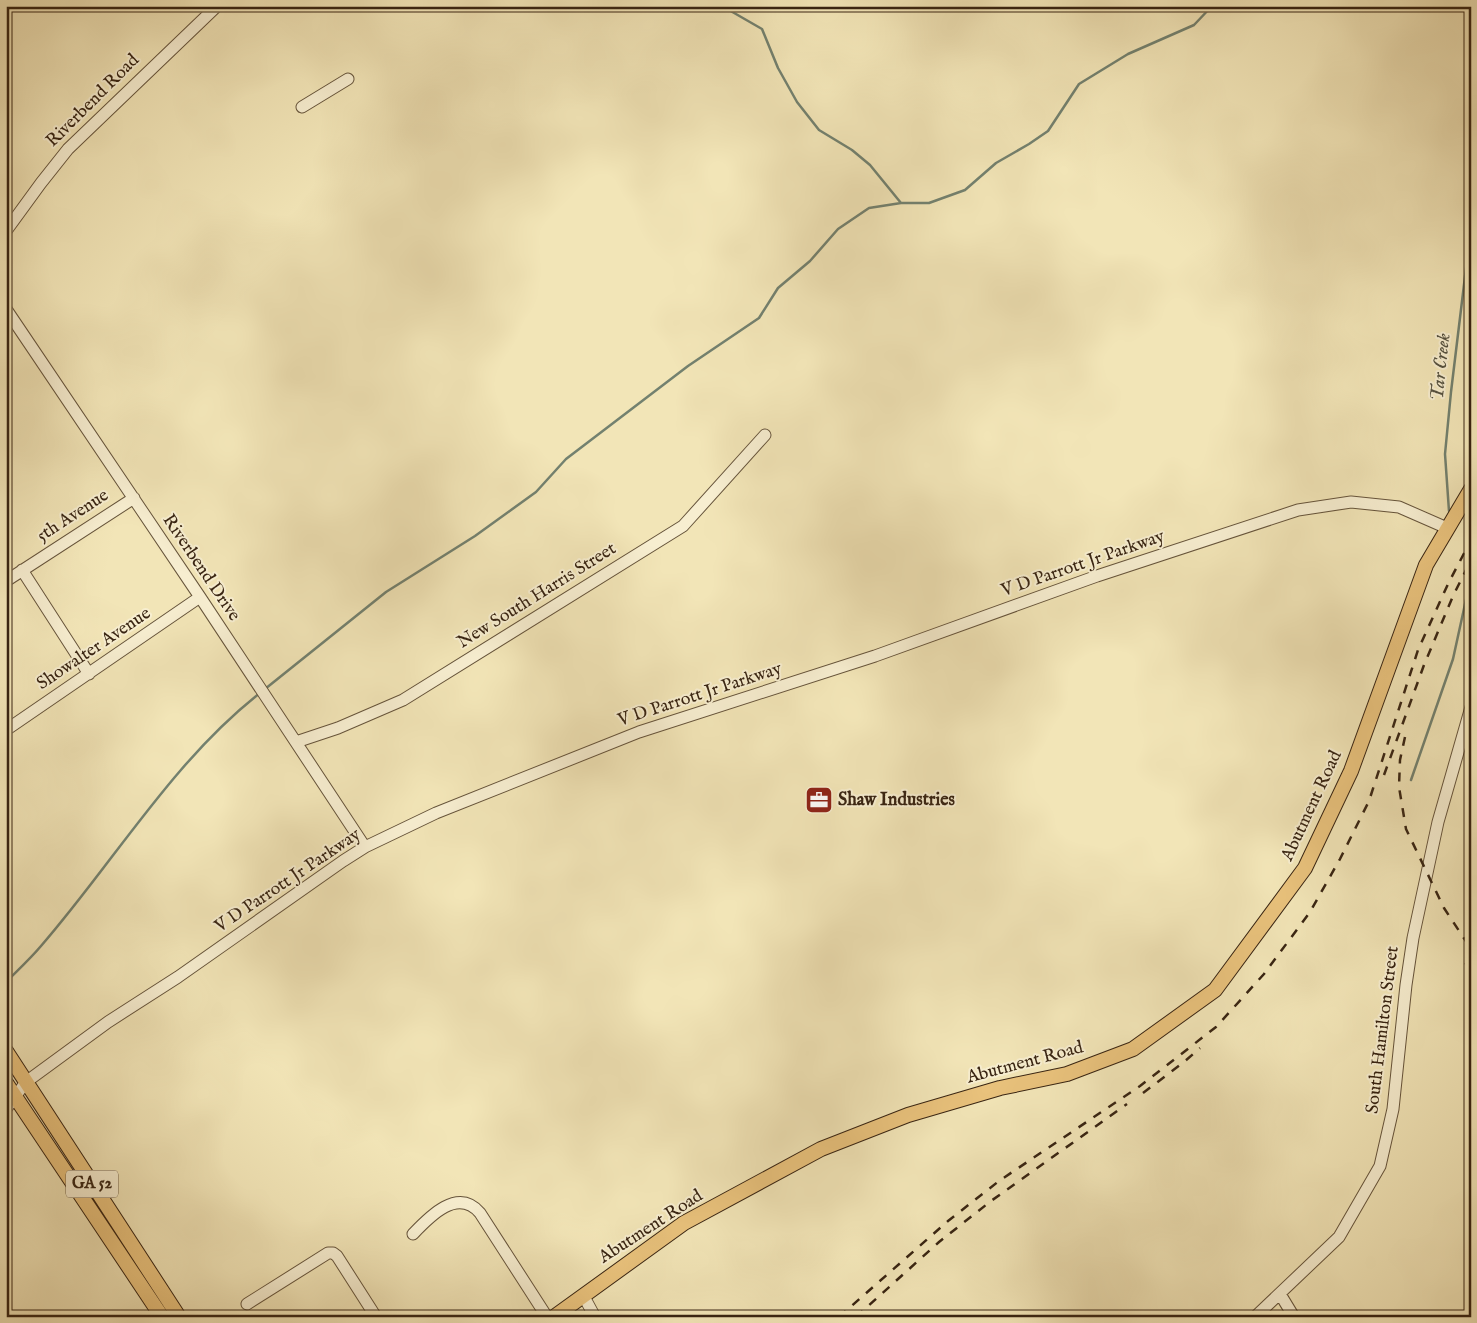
<svg xmlns="http://www.w3.org/2000/svg" width="1477" height="1323" font-family="'IM FELL English',serif">
  <style>
    .lines { fill: none; stroke-linecap: round; stroke-linejoin: round }
    .stream { stroke: #73816f; stroke-width: 2.5 }
    .minor-casing { stroke: #66543b; stroke-width: 13 }
    .major-casing { stroke: #382412; stroke-width: 16 }
    .minor { stroke: #f7eed0; stroke-width: 11 }
    .major { stroke: #e9c27c; stroke-width: 14 }
    .rail { stroke: #382412; stroke-width: 2.5; stroke-dasharray: 9 9; stroke-linecap: butt }
    .labels { text-anchor: middle; dominant-baseline: central; stroke-width: 4; stroke-linejoin: round; paint-order: stroke }
    .shield { fill: #f7eed0; stroke: #71614b; stroke-width: 1 }
    .shield-label { font-size: 16px; font-weight: bold; fill: #382412 }
    .street-label { font-size: 18px; fill: #382412; stroke: #f7eed0 }
    .poi-label { font-size: 18px; font-weight: bold; fill: #382412; stroke: #f7eed0; text-anchor: start }
    .water-label { font-size: 19px; font-style: italic; fill: #565240; stroke: #f7eed0 }
  </style>
  <rect width="100%" height="100%" fill="#f2e5b7"/>
  <filter id="stains"><feTurbulence type="fractalNoise" baseFrequency=".004" numOctaves="4"/><feColorMatrix values="0 0 0 0 .2 0 0 0 0 .09 0 0 0 0 .02 0 0 0 .5 -.17"/></filter>
  <radialGradient id="worn" r=".72"><stop offset=".6" stop-color="#630" stop-opacity="0"/><stop offset="1" stop-color="#630" stop-opacity=".3"/></radialGradient>
  <g class="lines">
    <path class="stream" d="M722 6 762 29 778 68 797 102 819 130 852 150 870 165 901 203
      M1449 511 1445 454 1451 392 1471 227
      M265 689 386 592 475 536 536 492 566 459 688 366 759 318 778 288 810 261 838 229 869 208 901 203H929L965 190 996 163 1029 144 1048 131 1079 84 1128 54 1194 25 1212 6
      M1411 780 1453 659 1467 595
      M6 982C18 970 30 959 41 946 114 862 172 762 260 693"/>
    <g class="minor-casing">
      <path id="minor" d="M302 107 348 79
        M6 231 41 183 68 149 217 6
        M6 309 200 597 365 847
        M22 570 89 674
        M6 581 134 498
        M6 730 200 597
        M296 742 338 728 403 700 683 526 765 435
        M6 1109 26 1082 108 1022 178 977 343 861 365 847 436 813 639 732 875 656 1097 576 1298 510 1351 502 1399 507 1447 528
        M413 1234C430 1216 458 1187 480 1213L547 1317
        M1280 1294 1294 1317
        M583 1295 595 1317
        M247 1304 328 1253H333L337 1256 376 1317
        M1255 1317 1339 1237 1380 1166 1393 1109 1406 985 1413 938 1438 822 1471 707"/>
    </g>
    <g class="major-casing">
      <path id="major" d="M6 1051 179 1317
        M6 1083 162 1317
        M554 1317 684 1223 821 1149 908 1115 1000 1088 1067 1074 1133 1049 1215 990 1305 868 1351 771 1426 565 1471 489"/>
    </g>
    <use href="#minor" class="minor"/>
    <use href="#major" class="major"/>
    <path class="rail" d="M1405 737 1400 760 1399 787 1406 829 1444 908 1471 949
      M1384 775 1424 665 1453 596 1471 560
      M1465 963 1471 967
      M1143 1093 1184 1062 1200 1048
      M839 1317 948 1221 999 1181 1140 1086 1216 1027 1264 974 1310 912 1340 859 1369 801 1418 650 1448 584 1471 540
      M856 1317 939 1242 991 1201 1127 1104"/>
  </g>
  <defs>
    <g id="office-square" transform="scale(1.4375)"><rect x="-9" y="-9" width="18" height="18" rx="4" fill="#8f2418" stroke="#f7eed0"/><path d="M-6-3h4V-5.5h4V-3h4V5H-6ZM-1-4.5V-3h2v-1.5ZM-6 0V1H6V0Z" fill="#fff"/></g>
  </defs>
  <g fill-rule="evenodd">
    <use href="#office-square" x="819" y="800"/>
  </g>
  <g class="labels">
    <rect class="shield" x="66" y="1170.5" width="52" height="27" rx="4"/>
    <g class="shield-label">
      <text x="92" y="1184">GA 52</text>
    </g>
    <g class="street-label">
      <text transform="translate(93 101) rotate(-45)">Riverbend Road</text>
      <text transform="translate(73 516) rotate(-33)">5th Avenue</text>
      <text transform="translate(1083 564) rotate(-19)">V D Parrott Jr Parkway</text>
      <text transform="translate(201 568) rotate(56)">Riverbend Drive</text>
      <text transform="translate(537 596) rotate(-32)">New South Harris Street</text>
      <text transform="translate(94 649) rotate(-34)">Showalter Avenue</text>
      <text transform="translate(700 695) rotate(-18)">V D Parrott Jr Parkway</text>
      <text transform="translate(1312 806) rotate(-65)">Abutment Road</text>
      <text transform="translate(288 881) rotate(-34)">V D Parrott Jr Parkway</text>
      <text transform="translate(1383 1030) rotate(-83)">South Hamilton Street</text>
      <text transform="translate(1025 1063) rotate(-15)">Abutment Road</text>
      <text transform="translate(651 1227) rotate(-33)">Abutment Road</text>
    </g>
    <g class="poi-label">
      <text x="838" y="800">Shaw Industries</text>
    </g>
    <g class="water-label">
      <text transform="translate(1441 367) rotate(-84)">Tar Creek</text>
    </g>
  </g>
  <rect width="1477" height="1323" fill="none" stroke="#f2e5b7" stroke-width="25"/>
  <rect x="8" y="8" width="1462" height="1308" fill="none" stroke="#382412" stroke-width="2.5"/>
  <rect x="12" y="12" width="1452" height="1298" fill="none" stroke="#382412"/>
  <rect width="100%" height="100%" filter="url(#stains)"/>
  <rect width="100%" height="100%" fill="url(#worn)"/>
</svg>
